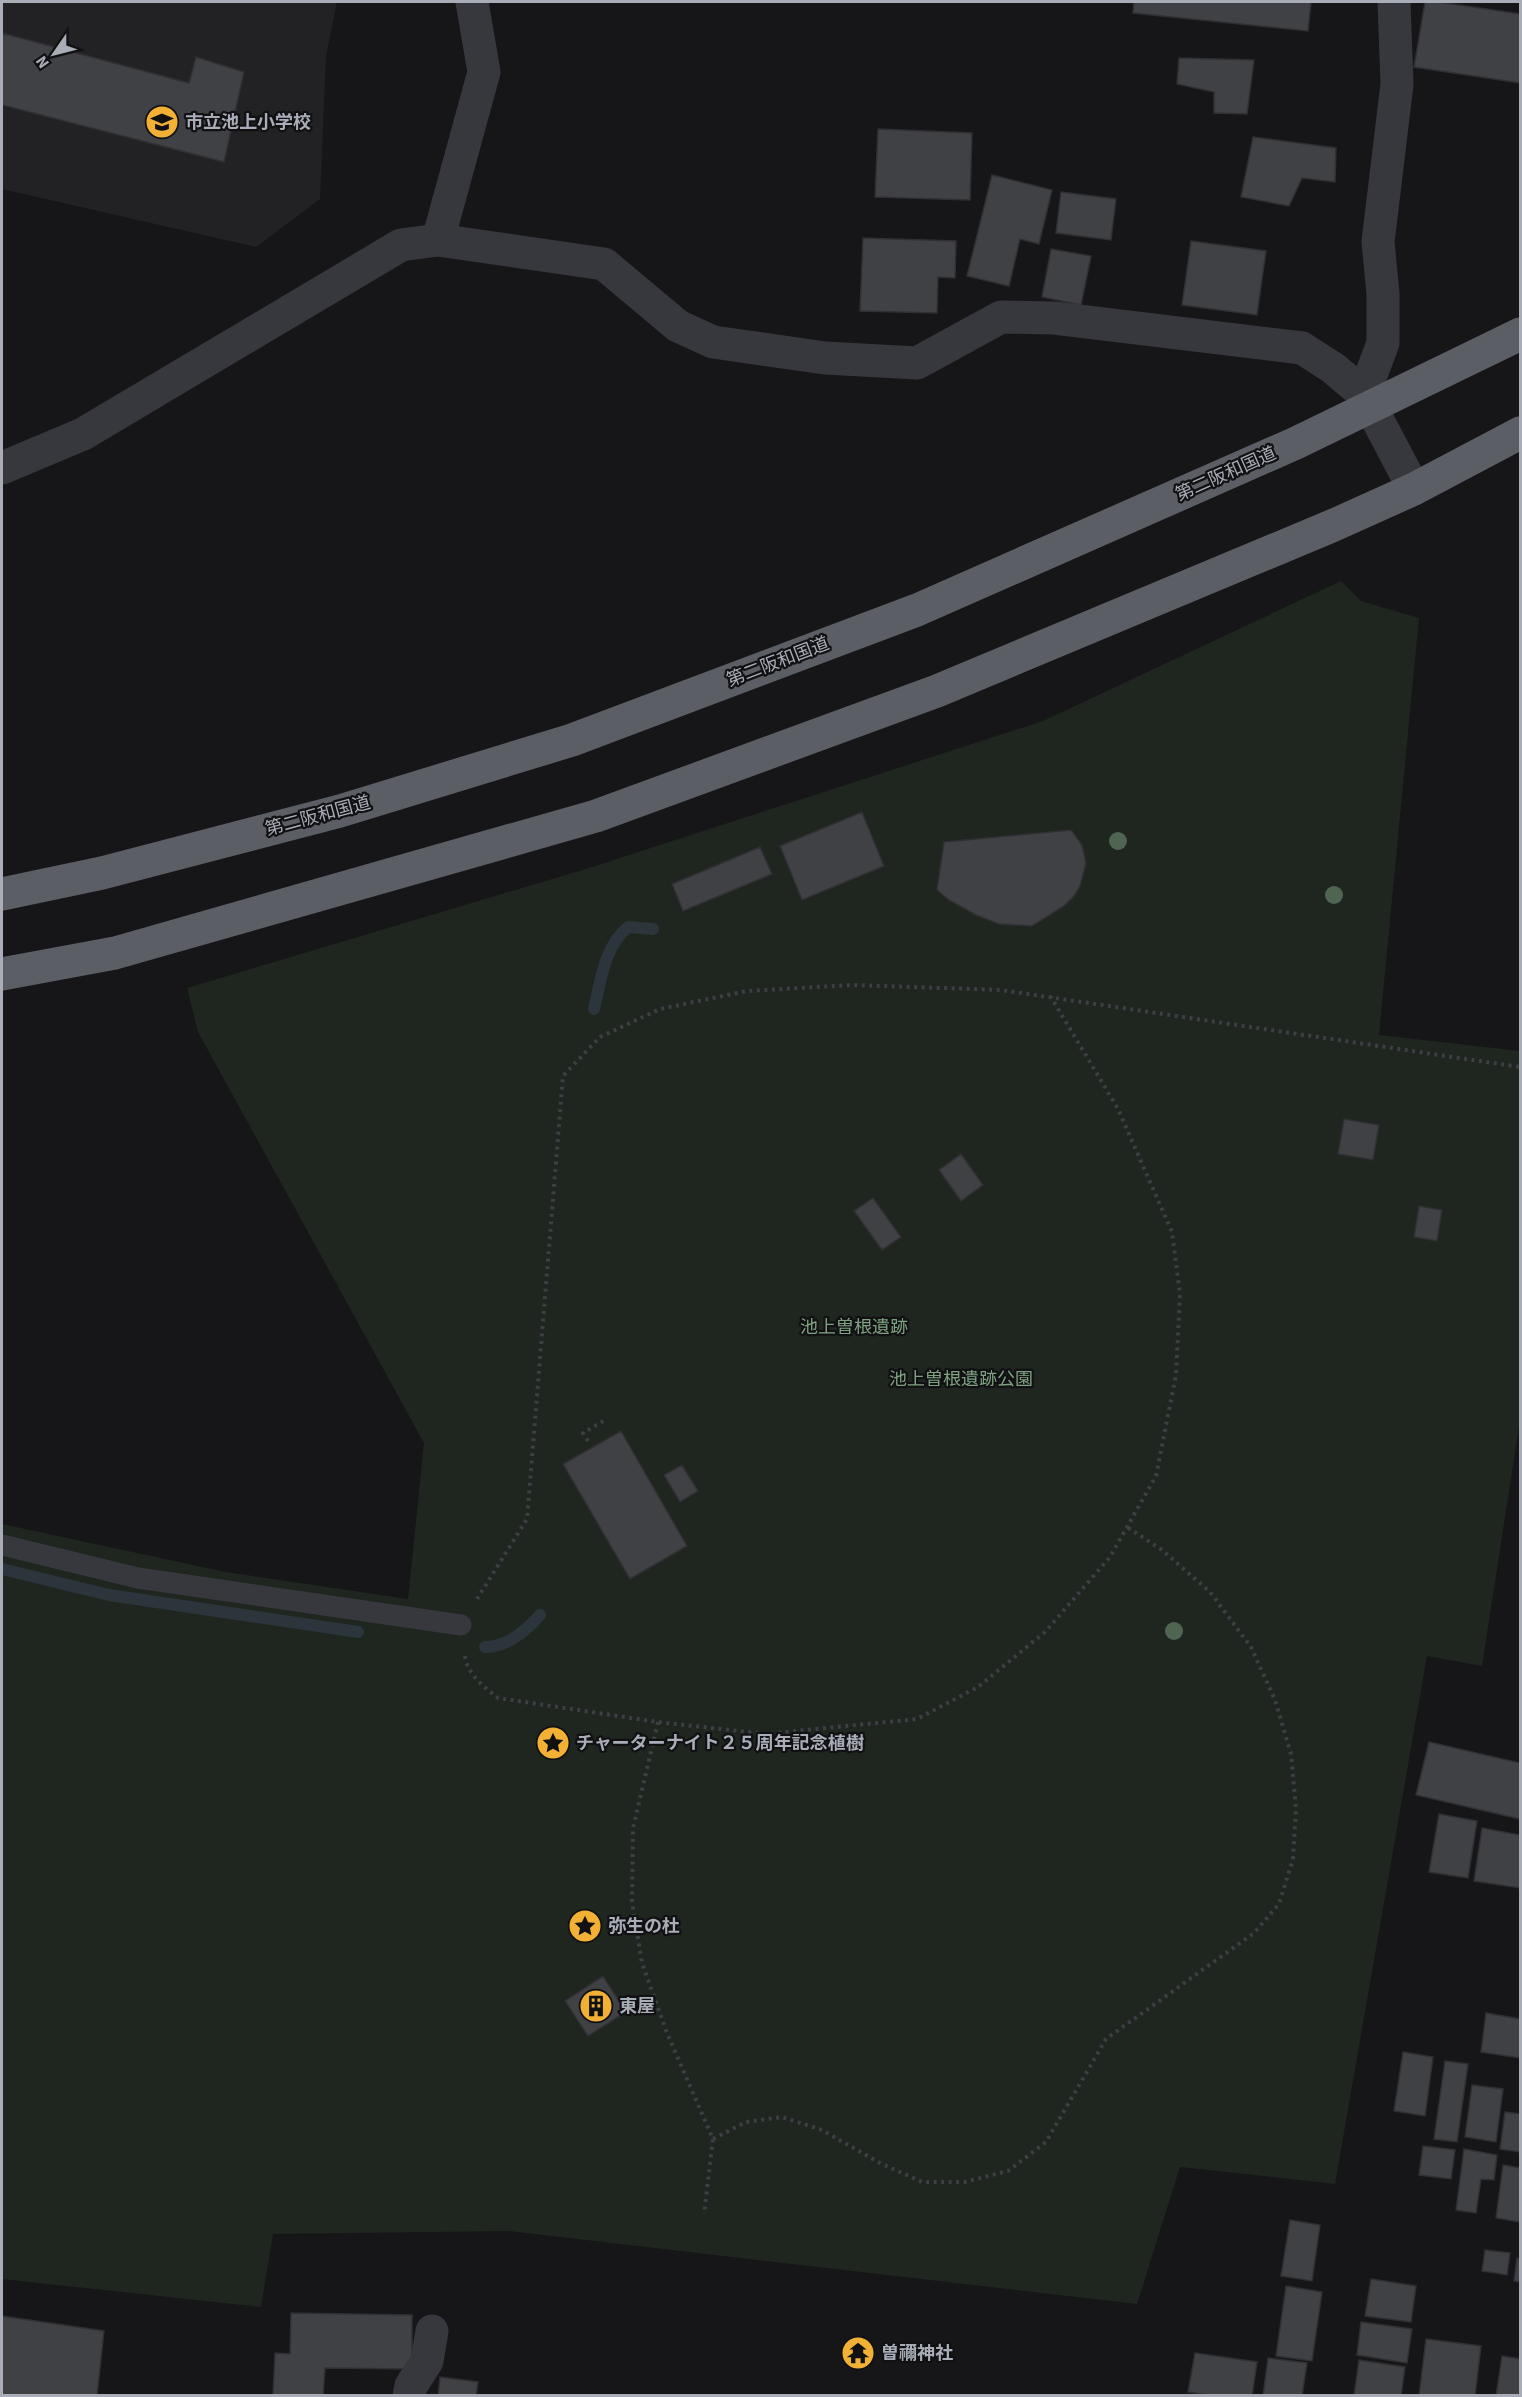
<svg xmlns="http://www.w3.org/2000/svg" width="1522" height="2397" font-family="'Source Sans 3','Noto Sans JP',sans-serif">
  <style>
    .built { fill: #222225 }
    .green { fill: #1e261f }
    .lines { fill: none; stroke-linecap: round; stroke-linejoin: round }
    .stream { stroke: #2c353c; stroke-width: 12 }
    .building { fill: #404145; stroke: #303034; stroke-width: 1.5 }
    .path { stroke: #3d3f44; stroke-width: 4; stroke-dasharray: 3 4.5; stroke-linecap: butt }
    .service { stroke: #37383d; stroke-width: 21 }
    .minor { stroke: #37383d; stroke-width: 33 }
    .trunk { stroke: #5b5e65; stroke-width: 33 }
    .tree { fill: #506452 }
    .labels { text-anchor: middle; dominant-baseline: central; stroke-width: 4.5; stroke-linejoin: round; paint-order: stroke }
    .poi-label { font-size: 18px; font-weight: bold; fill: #a8adb8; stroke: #111113; text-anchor: start }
    .street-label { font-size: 18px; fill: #a8adb8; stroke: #111113 }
    .park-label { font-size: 18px; fill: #7fa381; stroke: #111113 }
  </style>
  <rect width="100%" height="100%" fill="#161618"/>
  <path class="built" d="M2 2H337L326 56 320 199 256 247 2 189Z"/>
  <path class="green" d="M1341 581 1361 601 1419 618 1379 1035 1520 1051V1420L1482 1666 1427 1656 1335 2184 1180 2167 1137 2304 509 2231 273 2234 261 2307 2 2279V1524L226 1572 408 1599 424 1443 198 1032 187 988 589 868 1043 721Z"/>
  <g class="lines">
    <path class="stream" d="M594 1009C601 980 604 947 628 927L653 929
      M2 1569 109 1595 358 1632
      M485 1647C507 1647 526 1631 540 1615"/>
  </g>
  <path class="building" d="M1134 2H1311L1308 31 1133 13Z
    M1425 2H1439L1520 14V83L1414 67Z
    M2 33 189 83 196 57 244 72 224 162 2 105Z
    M1179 58 1254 60 1247 114 1214 113V92L1177 84Z
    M878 129 972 133 970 200 875 197Z
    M1253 137 1336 148 1335 182 1302 178 1289 206 1241 197Z
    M992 175 1052 190 1039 244 1020 239 1009 286 967 276Z
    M1061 192 1116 199 1111 240 1056 233Z
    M863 238 956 241 955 278 938 277 937 313 860 311Z
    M1191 241 1266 251 1257 315 1182 305Z
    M1051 249 1091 256 1081 305 1042 297Z
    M862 812 884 866 802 900 780 846Z
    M1071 830 1082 845 1086 863 1080 886 1074 896 1064 906 1032 926 999 924 976 915 949 900 937 890 944 842Z
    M760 847 772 874 683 911 672 884Z
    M1344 1119 1379 1125 1373 1160 1338 1154Z
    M961 1154 983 1185 961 1201 939 1170Z
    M873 1198 901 1237 882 1250 854 1211Z
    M1419 1206 1442 1210 1437 1241 1414 1237Z
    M621 1431 687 1546 630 1579 563 1464Z
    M682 1465 698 1491 680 1502 664 1475Z
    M1429 1742 1520 1763V1819L1416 1795Z
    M1439 1814 1477 1821 1468 1878 1429 1872Z
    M1482 1828 1520 1835V1888L1474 1881Z
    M603 1976 626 2012 588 2036 565 2001Z
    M1486 2013 1520 2019V2058L1481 2052Z
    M1403 2052 1433 2057 1425 2116 1394 2111Z
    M1445 2061 1468 2064 1457 2142 1434 2139Z
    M1472 2085 1503 2089 1496 2142 1465 2137Z
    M1505 2112 1520 2114V2152L1500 2149Z
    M1423 2146 1455 2150 1451 2179 1419 2175Z
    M1464 2149 1497 2155 1494 2180 1481 2179 1476 2213 1456 2210Z
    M1503 2165 1520 2168V2222L1496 2218Z
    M1290 2220 1320 2225 1312 2281 1281 2276Z
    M1485 2250 1510 2253 1507 2275 1482 2271Z
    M1517 2258 1520 2259V2282L1514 2281Z
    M1371 2279 1416 2286 1411 2322 1365 2316Z
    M1286 2286 1322 2292 1312 2361 1276 2356Z
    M291 2313 412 2315V2369L325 2368 323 2396H273L275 2353 290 2354Z
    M2 2316 104 2331 97 2396H2Z
    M1361 2322 1412 2329 1407 2363 1357 2355Z
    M1426 2339 1481 2346 1475 2396H1419Z
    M1195 2353 1257 2362 1252 2396H1214L1188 2392Z
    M1502 2356 1520 2359V2396H1496Z
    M1268 2358 1307 2363 1302 2396H1263Z
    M1359 2360 1405 2367 1401 2396H1354Z
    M440 2377 478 2382 476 2396H438Z"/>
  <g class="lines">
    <path class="path" d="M588 1441 583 1433 605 1420
      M477 1599 527 1519 563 1076 600 1037 660 1009 747 991 852 985 1001 990 1520 1067
      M465 1656C467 1674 484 1687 498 1698L658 1722 766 1734 917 1719 978 1687 1045 1632 1110 1557 1156 1476 1176 1375 1180 1294 1172 1232 1118 1109 1051 997
      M658 1722 633 1828 632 1902 642 1963 667 2033 713 2139 704 2214
      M713 2139 746 2122 782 2117 822 2130 878 2162 922 2182H965L1008 2171 1046 2142 1106 2039 1254 1933 1279 1904 1293 1859 1296 1808 1291 1754 1275 1700 1251 1647 1210 1592 1162 1550 1127 1527"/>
    <path class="service" d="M2 1545 138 1578 461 1625"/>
    <path class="minor" d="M438 240 484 72 472 2
      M1364 394 1383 343V294L1378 242 1397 84 1394 2
      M2 468 83 434 401 245 438 240 604 264 678 326 713 342 825 358 917 363 1001 317 1054 318 1302 348 1333 368 1364 394 1414 489
      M409 2396 411 2386 427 2361 432 2331"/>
    <path class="trunk" d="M2 894 102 873 340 811 572 740 917 610 1296 443 1520 334
      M2 974 115 953 596 816 937 691 1334 525 1414 489 1520 433"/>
  </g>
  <g class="tree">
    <circle cx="1118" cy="841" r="9"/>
    <circle cx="1334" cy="895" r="9"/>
    <circle cx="1174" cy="1631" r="9"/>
  </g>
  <defs>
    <g id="school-disc" transform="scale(1.725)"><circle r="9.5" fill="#f2b134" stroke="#111113"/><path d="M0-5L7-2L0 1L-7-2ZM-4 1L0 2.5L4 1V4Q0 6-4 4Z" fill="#111"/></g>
    <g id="sight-disc" transform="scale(1.725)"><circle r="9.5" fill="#f2b134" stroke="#111113"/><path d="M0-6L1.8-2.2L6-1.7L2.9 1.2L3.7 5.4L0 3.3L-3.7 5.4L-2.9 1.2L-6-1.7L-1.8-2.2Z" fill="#111"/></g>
    <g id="building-disc" transform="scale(1.725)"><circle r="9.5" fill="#f2b134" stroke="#111113"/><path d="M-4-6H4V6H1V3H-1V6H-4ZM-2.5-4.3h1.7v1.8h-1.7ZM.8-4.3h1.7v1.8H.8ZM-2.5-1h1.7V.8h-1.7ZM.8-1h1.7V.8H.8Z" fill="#111"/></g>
    <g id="temple-disc" transform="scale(1.725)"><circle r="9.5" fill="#f2b134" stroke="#111113"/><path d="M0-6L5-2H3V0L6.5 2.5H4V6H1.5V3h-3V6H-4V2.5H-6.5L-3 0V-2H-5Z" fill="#111"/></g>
  </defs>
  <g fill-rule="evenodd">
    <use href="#school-disc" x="162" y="122"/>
    <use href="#sight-disc" x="553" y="1743"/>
    <use href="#sight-disc" x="585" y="1926"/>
    <use href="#building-disc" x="596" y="2006"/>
    <use href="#temple-disc" x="858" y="2353"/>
  </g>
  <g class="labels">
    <g class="poi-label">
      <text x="185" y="122">市立池上小学校</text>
      <text x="576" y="1743">チャーターナイト２５周年記念植樹</text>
      <text x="608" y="1926">弥生の杜</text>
      <text x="619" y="2006">東屋</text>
      <text x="881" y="2353">曽禰神社</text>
    </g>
    <g class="street-label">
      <text transform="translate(1226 474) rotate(-24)">第二阪和国道</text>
      <text transform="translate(778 662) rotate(-21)">第二阪和国道</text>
      <text transform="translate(318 816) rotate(-15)">第二阪和国道</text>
    </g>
    <g class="park-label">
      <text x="854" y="1327">池上曽根遺跡</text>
      <text x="961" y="1379">池上曽根遺跡公園</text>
    </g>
  </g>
  <rect width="1522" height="2397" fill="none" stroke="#a8adb8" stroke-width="6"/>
  <g transform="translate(54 54) rotate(235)" stroke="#111113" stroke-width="4.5" paint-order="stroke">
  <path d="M0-4.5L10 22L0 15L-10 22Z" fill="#a8adb8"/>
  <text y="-9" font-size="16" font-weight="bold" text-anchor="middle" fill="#a8adb8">N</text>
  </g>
</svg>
